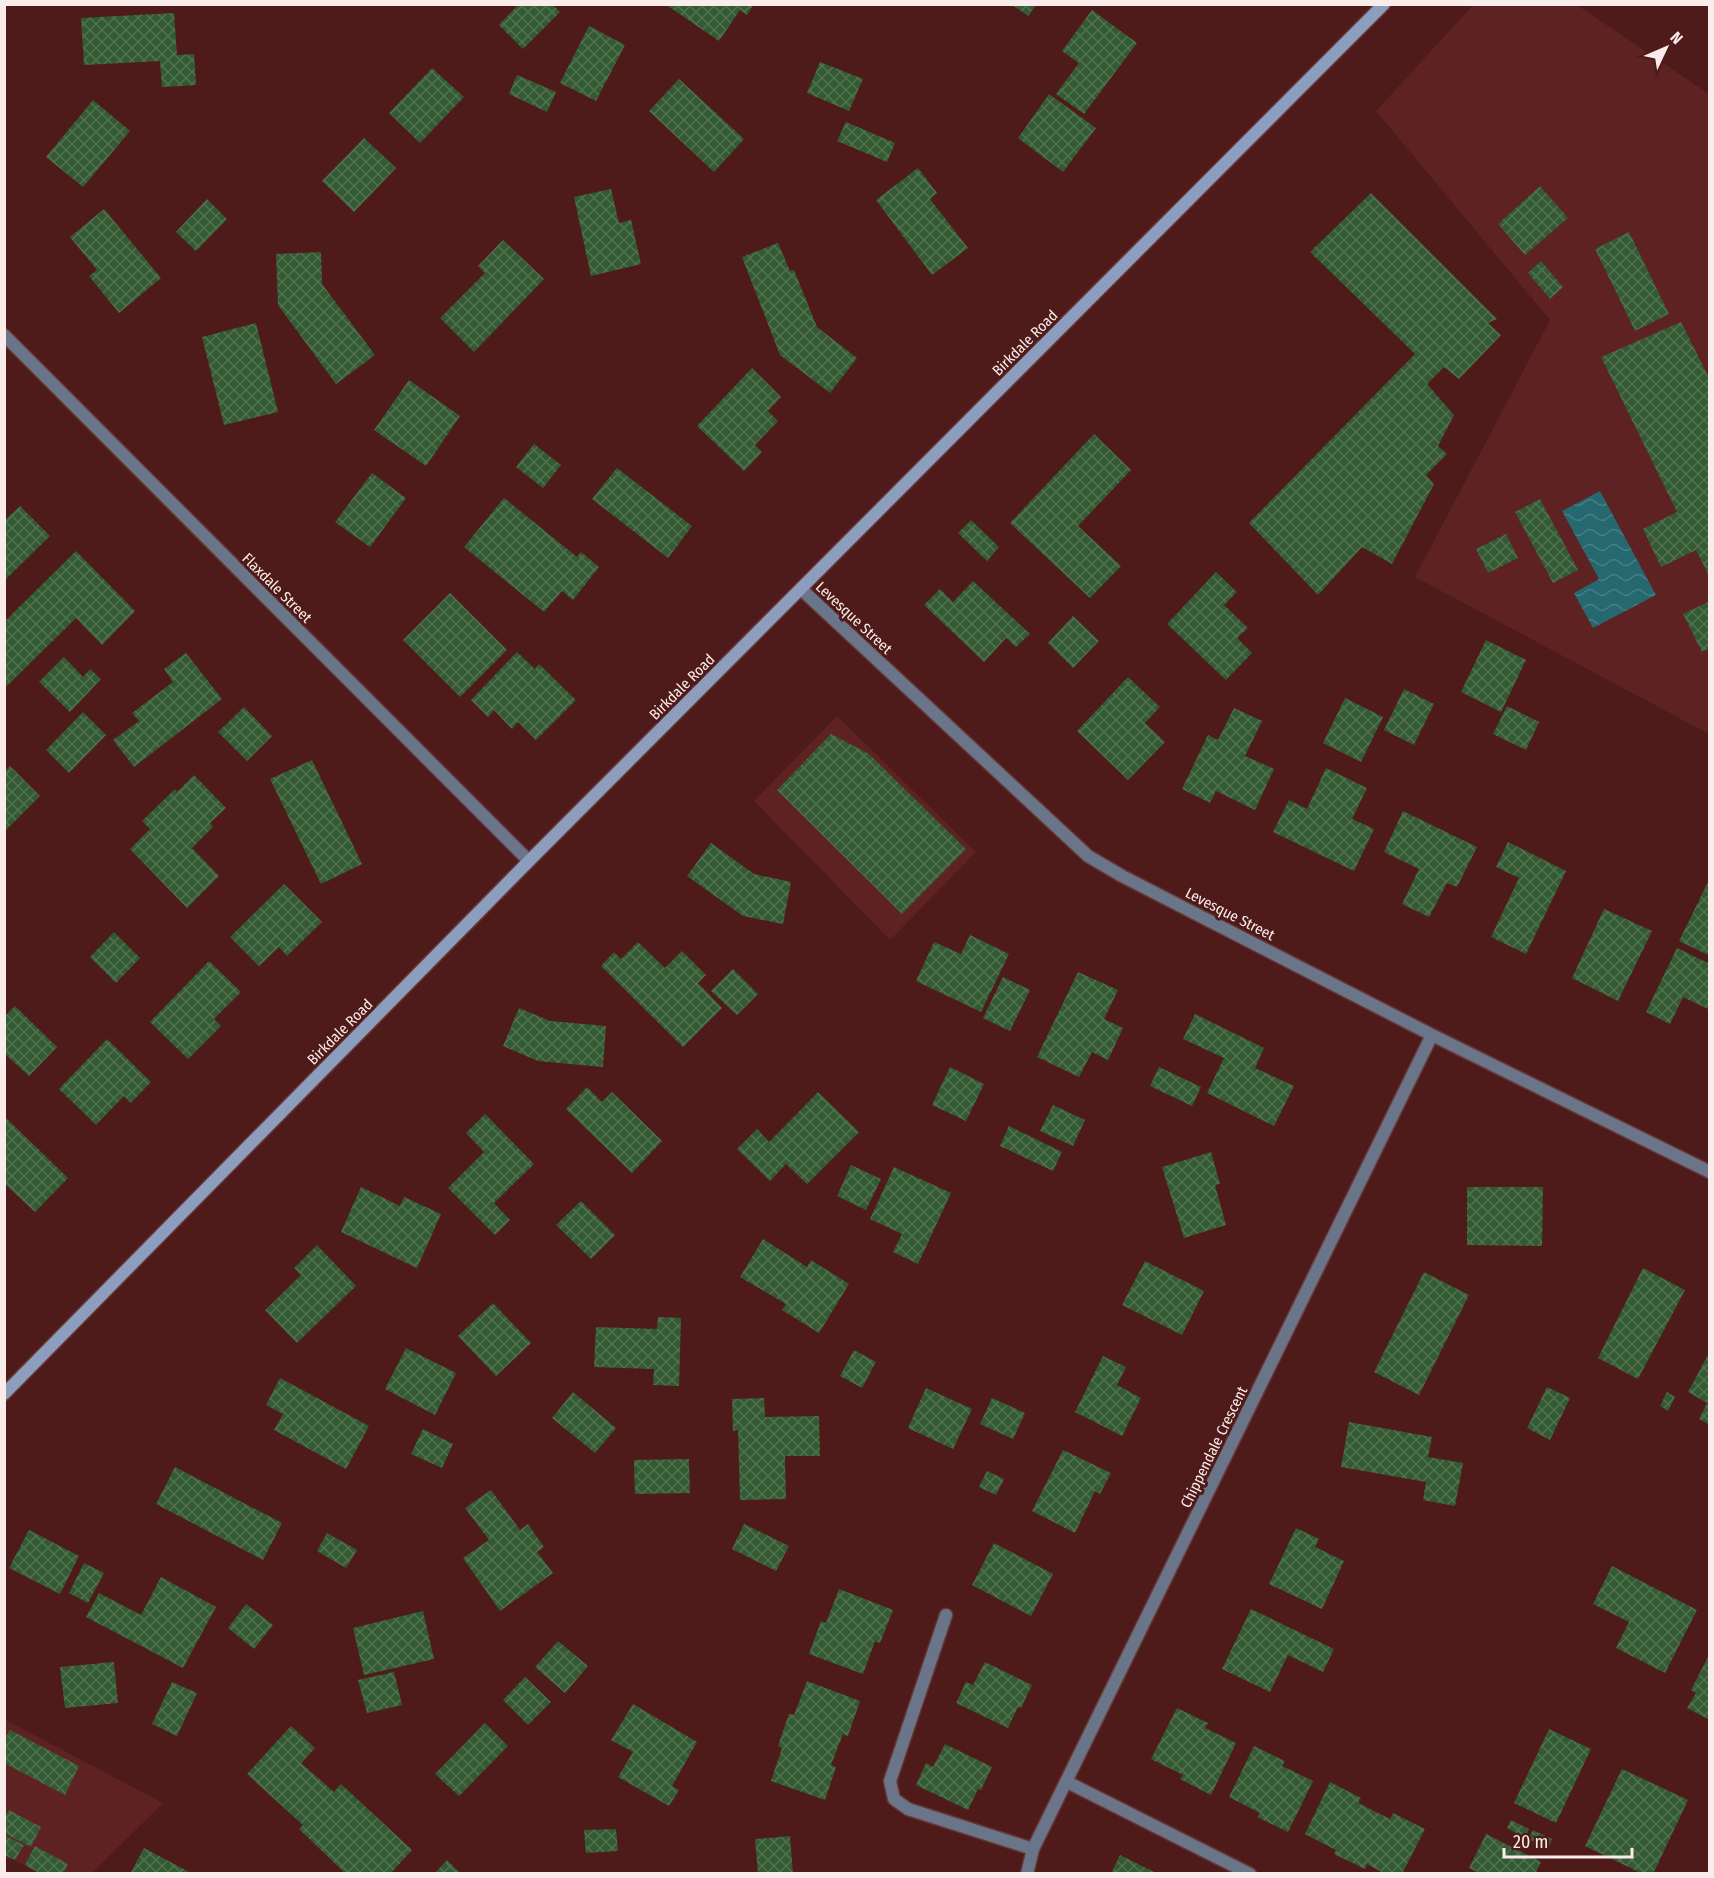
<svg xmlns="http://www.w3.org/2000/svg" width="1714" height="1878" font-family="'Fira Sans Condensed',sans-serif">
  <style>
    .built { fill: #5d2221 }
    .water { fill: url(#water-waves) }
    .building { fill: url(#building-cross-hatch) }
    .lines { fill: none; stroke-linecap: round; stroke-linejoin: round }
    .service-casing { stroke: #663837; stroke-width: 15 }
    .minor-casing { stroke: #663837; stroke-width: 15 }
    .secondary-casing { stroke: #663837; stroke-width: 15 }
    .service { stroke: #6b758a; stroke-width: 12 }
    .minor { stroke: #6b758a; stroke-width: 12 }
    .secondary { stroke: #8c9dbe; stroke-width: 12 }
    .labels { text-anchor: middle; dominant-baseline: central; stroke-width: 6; stroke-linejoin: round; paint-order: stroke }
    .street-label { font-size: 15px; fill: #faeceb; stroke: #4e1b1a }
  </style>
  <defs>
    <pattern id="water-waves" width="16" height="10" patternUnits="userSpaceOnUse" patternTransform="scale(1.5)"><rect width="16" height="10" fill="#26686f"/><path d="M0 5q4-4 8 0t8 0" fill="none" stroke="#467e84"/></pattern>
    <pattern id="building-cross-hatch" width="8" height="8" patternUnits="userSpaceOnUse" patternTransform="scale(1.5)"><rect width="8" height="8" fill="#335a33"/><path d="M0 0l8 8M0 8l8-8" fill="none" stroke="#517251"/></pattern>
  </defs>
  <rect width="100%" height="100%" fill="#4e1b1a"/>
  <path class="built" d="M1474 4 1577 5 1709 94V734L1415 577 1550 320 1376 111Z
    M837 716 976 852 890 940 754 801Z
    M4 1719 163 1803 92 1873H39L5 1855Z"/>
  <path class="water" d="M1600 491 1656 595 1593 628 1574 593 1599 579 1562 511Z"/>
  <path class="building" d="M519 4H552L560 12 523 49 499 25Z
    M665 4H754L747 15 740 10 719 41Z
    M1011 4H1037L1028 16Z
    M1092 10 1137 43 1084 114 1056 94 1079 63 1062 51Z
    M174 13 177 55 194 54 196 85 162 87 160 61 84 65 81 18Z
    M589 26 625 45 596 101 560 83Z
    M820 62 863 79 849 111 807 93Z
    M432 68 464 97 420 143 389 113Z
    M517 75 556 92 547 112 509 94Z
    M679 79 744 139 714 172 649 111Z
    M1049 94 1096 128 1063 172 1018 138Z
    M93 100 130 131 83 187 46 157Z
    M846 122 895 143 887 162 837 141Z
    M364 138 396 168 354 212 322 181Z
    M918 168 937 193 930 199 968 248 932 275 876 200Z
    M1540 186 1568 218 1525 255 1498 224Z
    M611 189 619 223 631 220 641 264 591 276 574 197Z
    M1371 193 1497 319 1488 323 1501 335 1459 379 1444 367 1427 384 1454 415 1438 446 1447 454 1426 475 1434 484 1392 564 1362 547 1318 595 1249 523 1415 354 1310 252Z
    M207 199 227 219 196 251 176 232Z
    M104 209 161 278 119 313 89 276 97 270 70 237Z
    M1629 232 1669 314 1635 331 1595 249Z
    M503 240 544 279 474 352 440 318 485 273 478 266Z
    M778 243 790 271 794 270 817 327 857 358 830 393 780 355 742 257Z
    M321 252 322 284 375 355 336 384 278 305 276 254Z
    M1541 261 1563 287 1550 299 1528 273Z
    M1681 322 1710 380V578L1696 550 1661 567 1643 529 1677 512 1601 357Z
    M256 323 278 412 224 425 202 337Z
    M752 368 781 397 768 411 778 421 755 445 762 452 744 471 697 426Z
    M409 380 460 416 426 466 374 430Z
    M1094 434 1131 470 1078 526 1121 566 1090 598 1010 523Z
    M534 444 561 465 543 488 516 467Z
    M617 468 692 526 668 558 592 499Z
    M372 473 406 498 370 547 335 522Z
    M504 498 577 557 581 552 599 567 573 600 562 591 544 612 464 547Z
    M1540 499 1578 570 1553 583 1515 512Z
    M20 506 50 536 4 581V521Z
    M971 520 999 547 987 561 958 533Z
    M1506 534 1518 558 1488 573 1476 549Z
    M76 551 135 611 102 645 76 618 7 686 4 684V622Z
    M1216 572 1237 592 1224 605 1248 628 1237 638 1252 653 1226 680 1167 624Z
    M973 581 1030 634 1016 647 1006 638 984 662 924 605 940 589 953 602Z
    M450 593 507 650 460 697 403 640Z
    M1710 601V648L1702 652 1683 614Z
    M1073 616 1099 641 1073 668 1048 643Z
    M1486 640 1526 660 1501 712 1461 692Z
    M517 652 535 669 539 664 576 700 536 740 518 722 512 729 494 710 488 717 471 700Z
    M186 653 222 699 134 767 113 740 139 721 132 713 173 682 164 669Z
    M64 657 83 677 90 669 101 679 70 712 39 682Z
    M1128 677 1160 707 1145 723 1165 742 1128 780 1077 731Z
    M1404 689 1434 704 1414 745 1384 730Z
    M1345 698 1383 717 1361 762 1323 743Z
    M1507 706 1539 722 1526 750 1493 734Z
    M244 707 272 736 247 761 218 732Z
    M1234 708 1262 721 1245 756 1274 769 1255 810 1216 791 1210 803 1182 789 1208 735 1218 740Z
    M83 712 106 735 69 773 46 750Z
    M831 734 869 754 966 849 902 914 777 790Z
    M312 760 362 864 321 884 270 779Z
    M10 766 40 796 4 832V772Z
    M1326 768 1367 788 1352 819 1374 829 1354 871 1273 832 1289 800 1307 809Z
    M194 775 226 808 210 823 213 827 192 848 219 876 187 908 130 849 150 829 142 821 175 789 177 792Z
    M1403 811 1477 847 1457 887 1447 883 1429 917 1402 904 1419 869 1384 852Z
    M1508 842 1566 871 1526 954 1491 937 1519 878 1496 867Z
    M711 843 754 874 791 882 783 924 743 916 687 876Z
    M1710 878V956L1679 941Z
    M284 884 322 922 287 956 279 947 259 966 230 937Z
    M1604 909 1652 931 1618 1001 1572 978Z
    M114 932 140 958 116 983 90 957Z
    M970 935 1009 954 981 1012 916 981 934 942 961 954Z
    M638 942 665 968 682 951 706 975 698 983 722 1008 683 1047 601 966 614 952 621 959Z
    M1677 948 1710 964V1010L1683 997 1670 1024 1646 1012Z
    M209 961 241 992 214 1019 221 1026 188 1059 150 1022Z
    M733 969 758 994 737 1015 711 991Z
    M1078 972 1118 990 1104 1019 1123 1028 1108 1060 1092 1052 1079 1077 1037 1057Z
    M1003 977 1030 990 1010 1031 983 1018Z
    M15 1006 57 1047 29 1076 4 1053V1017Z
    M519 1008 550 1021 606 1026 603 1067 538 1061 503 1046Z
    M1195 1014 1264 1048 1255 1068 1294 1086 1274 1126 1207 1093 1224 1058 1183 1039Z
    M107 1039 151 1082 131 1103 124 1096 96 1125 59 1089Z
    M950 1067 984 1084 966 1121 932 1105Z
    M1159 1067 1201 1087 1192 1106 1150 1086Z
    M587 1087 602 1102 612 1092 662 1141 632 1173 566 1109Z
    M818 1092 859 1132 807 1184 786 1164 770 1181 737 1149 757 1129 769 1142Z
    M1053 1105 1085 1120 1073 1146 1040 1131Z
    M485 1114 534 1164 494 1203 510 1220 495 1235 448 1188 484 1152 466 1133Z
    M4 1116 68 1178 35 1212 4 1183Z
    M1009 1126 1062 1152 1053 1171 1000 1146Z
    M1211 1152 1220 1184 1215 1185 1226 1225 1184 1238 1162 1167Z
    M851 1165 881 1179 866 1210 837 1196Z
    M894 1167 951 1193 918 1264 893 1252 902 1234 870 1219Z
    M361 1187 400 1206 404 1197 441 1214 417 1268 341 1232Z
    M1467 1187H1543L1542 1246 1467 1245Z
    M581 1201 615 1235 591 1259 556 1225Z
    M763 1239 807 1267 811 1260 849 1284 819 1333 782 1310 786 1304 740 1277Z
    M317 1245 356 1286 297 1343 265 1310 301 1275 294 1268Z
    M1145 1261 1204 1291 1182 1335 1122 1305Z
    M1643 1268 1685 1290 1638 1379 1598 1358Z
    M1424 1272 1469 1295 1419 1395 1374 1372Z
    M493 1303 531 1343 496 1376 458 1336Z
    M658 1317 681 1318 679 1386 653 1385 654 1369 594 1367 596 1327 657 1329Z
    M406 1348 456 1373 435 1415 385 1389Z
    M854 1350 876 1362 862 1388 840 1376Z
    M1710 1351V1425L1699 1419 1707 1403 1688 1392Z
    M1103 1356 1126 1367 1117 1385 1141 1398 1122 1436 1075 1412Z
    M280 1378 369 1426 346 1469 274 1430 283 1414 266 1405Z
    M1547 1387 1570 1398 1550 1440 1527 1428Z
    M926 1388 972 1409 953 1449 908 1428Z
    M573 1392 616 1428 595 1453 552 1418Z
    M1667 1392 1675 1397 1668 1411 1660 1406Z
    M764 1398 765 1417 819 1416 820 1456H785L786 1499 740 1500 738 1430 733 1431 732 1399Z
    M992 1398 1025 1413 1013 1439 980 1424Z
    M1349 1422 1432 1437 1428 1457 1463 1463 1455 1506 1423 1500 1426 1482 1341 1467Z
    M423 1429 453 1444 442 1468 411 1454Z
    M1063 1450 1111 1473 1100 1494 1095 1491 1075 1533 1032 1511Z
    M689 1459 690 1493 635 1494 634 1460Z
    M175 1467 282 1523 263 1560 156 1504Z
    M987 1471 1004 1479 996 1495 979 1487Z
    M491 1490 520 1530 528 1524 544 1547 537 1552 553 1573 500 1611 463 1558 489 1540 465 1508Z
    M744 1524 789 1546 776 1571 732 1549Z
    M1296 1528 1319 1539 1315 1547 1344 1561 1322 1609 1269 1584Z
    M29 1530 79 1556 60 1594 9 1568Z
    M327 1533 357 1550 346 1568 317 1551Z
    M994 1543 1053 1574 1031 1616 972 1585Z
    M84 1563 104 1573 88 1603 69 1593Z
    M1612 1566 1697 1610 1665 1673 1616 1648 1629 1622 1593 1604Z
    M161 1577 216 1607 183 1668 86 1617 99 1593 141 1615Z
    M839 1589 893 1610 880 1643 875 1641 863 1674 809 1654 821 1621 826 1623Z
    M246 1604 273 1625 254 1649 228 1628Z
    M1251 1609 1334 1649 1323 1672 1288 1655 1270 1692 1222 1669Z
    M423 1611 434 1659 364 1675 353 1628Z
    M558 1641 588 1666 565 1693 535 1667Z
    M1710 1653V1720L1687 1708 1696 1693 1691 1690Z
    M114 1662 118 1703 65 1708 60 1667Z
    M985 1662 1032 1685 1021 1708 1018 1707 1008 1728 956 1703 966 1682 973 1685Z
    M394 1672 402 1705 367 1713 358 1680Z
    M525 1677 551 1702 528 1725 503 1700Z
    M807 1681 860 1701 848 1736 843 1734 831 1765 836 1767 825 1800 771 1781 782 1748 778 1746 789 1714 794 1715Z
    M172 1682 197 1693 177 1736 152 1724Z
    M633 1704 697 1742 672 1786 679 1790 669 1806 618 1777 633 1752 611 1740Z
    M1177 1708 1208 1723 1205 1728 1236 1743 1211 1795 1180 1779 1183 1775 1151 1759Z
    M485 1723 508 1746 459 1796 435 1774Z
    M291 1726 315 1748 301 1763 334 1792 341 1784 412 1850 390 1874H346L299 1829 303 1825 247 1774Z
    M1549 1729 1591 1749 1556 1823 1514 1803Z
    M10 1730 79 1766 65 1795 4 1763V1740Z
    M945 1744 992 1767 981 1790 978 1789 968 1810 916 1785 926 1763 933 1767Z
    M1254 1746 1285 1761 1282 1766 1313 1781 1288 1832 1257 1817 1260 1813 1229 1797Z
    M1622 1769 1688 1800 1653 1874H1643L1585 1846Z
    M1330 1782 1361 1798 1358 1803 1390 1819 1393 1813 1425 1829 1402 1874H1385L1367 1864 1365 1869 1334 1854 1336 1850 1305 1834Z
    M9 1810 41 1827 31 1847 4 1833V1818Z
    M1511 1820 1529 1829 1525 1838 1507 1828Z
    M616 1829 618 1851 586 1853 584 1830Z
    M1533 1830 1552 1839 1548 1849 1528 1839Z
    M1486 1834 1541 1862 1535 1874H1481L1469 1868Z
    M4 1835 24 1845 15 1860 4 1855Z
    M790 1836 793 1874H758L755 1839Z
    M35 1846 68 1864 63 1874H41L25 1865Z
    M144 1848 193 1874H130Z
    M1120 1855 1158 1874H1111Z
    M447 1860 461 1874H434Z"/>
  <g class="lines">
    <g class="service-casing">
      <path id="service" d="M946 1615 890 1781 894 1799 908 1809 1033 1849
        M1067 1782 1250 1874"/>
    </g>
    <g class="minor-casing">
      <path id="minor" d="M4 335 529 861
        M801 589 1088 856 1122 876 1432 1035 1710 1172
        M1027 1874 1033 1849 1432 1035"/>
    </g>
    <g class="secondary-casing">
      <path id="secondary" d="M4 1394 529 861 1384 4"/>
    </g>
    <use href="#service" class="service"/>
    <use href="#minor" class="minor"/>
    <use href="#secondary" class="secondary"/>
  </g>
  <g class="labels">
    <g class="street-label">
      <text transform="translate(1025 343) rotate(-45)">Birkdale Road</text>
      <text transform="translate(277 588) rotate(45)">Flaxdale Street</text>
      <text transform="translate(854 618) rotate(43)">Levesque Street</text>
      <text transform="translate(682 687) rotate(-45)">Birkdale Road</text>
      <text transform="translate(1230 914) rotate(27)">Levesque Street</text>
      <text transform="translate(340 1032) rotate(-45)">Birkdale Road</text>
      <text transform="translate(1214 1447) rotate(-64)">Chippendale Crescent</text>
    </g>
  </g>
  <rect width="1714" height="1878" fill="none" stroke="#faeceb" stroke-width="12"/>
  <g transform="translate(1666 48) rotate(46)" stroke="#4e1b1a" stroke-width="4.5" paint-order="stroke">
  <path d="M0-4.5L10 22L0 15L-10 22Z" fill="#faeceb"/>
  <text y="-9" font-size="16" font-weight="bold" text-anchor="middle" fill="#faeceb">N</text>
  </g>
  <path d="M1504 1848v9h128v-9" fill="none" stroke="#faeceb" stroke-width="3"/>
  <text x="1513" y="1848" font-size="18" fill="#faeceb" stroke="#4e1b1a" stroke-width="4.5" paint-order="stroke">20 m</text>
</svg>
